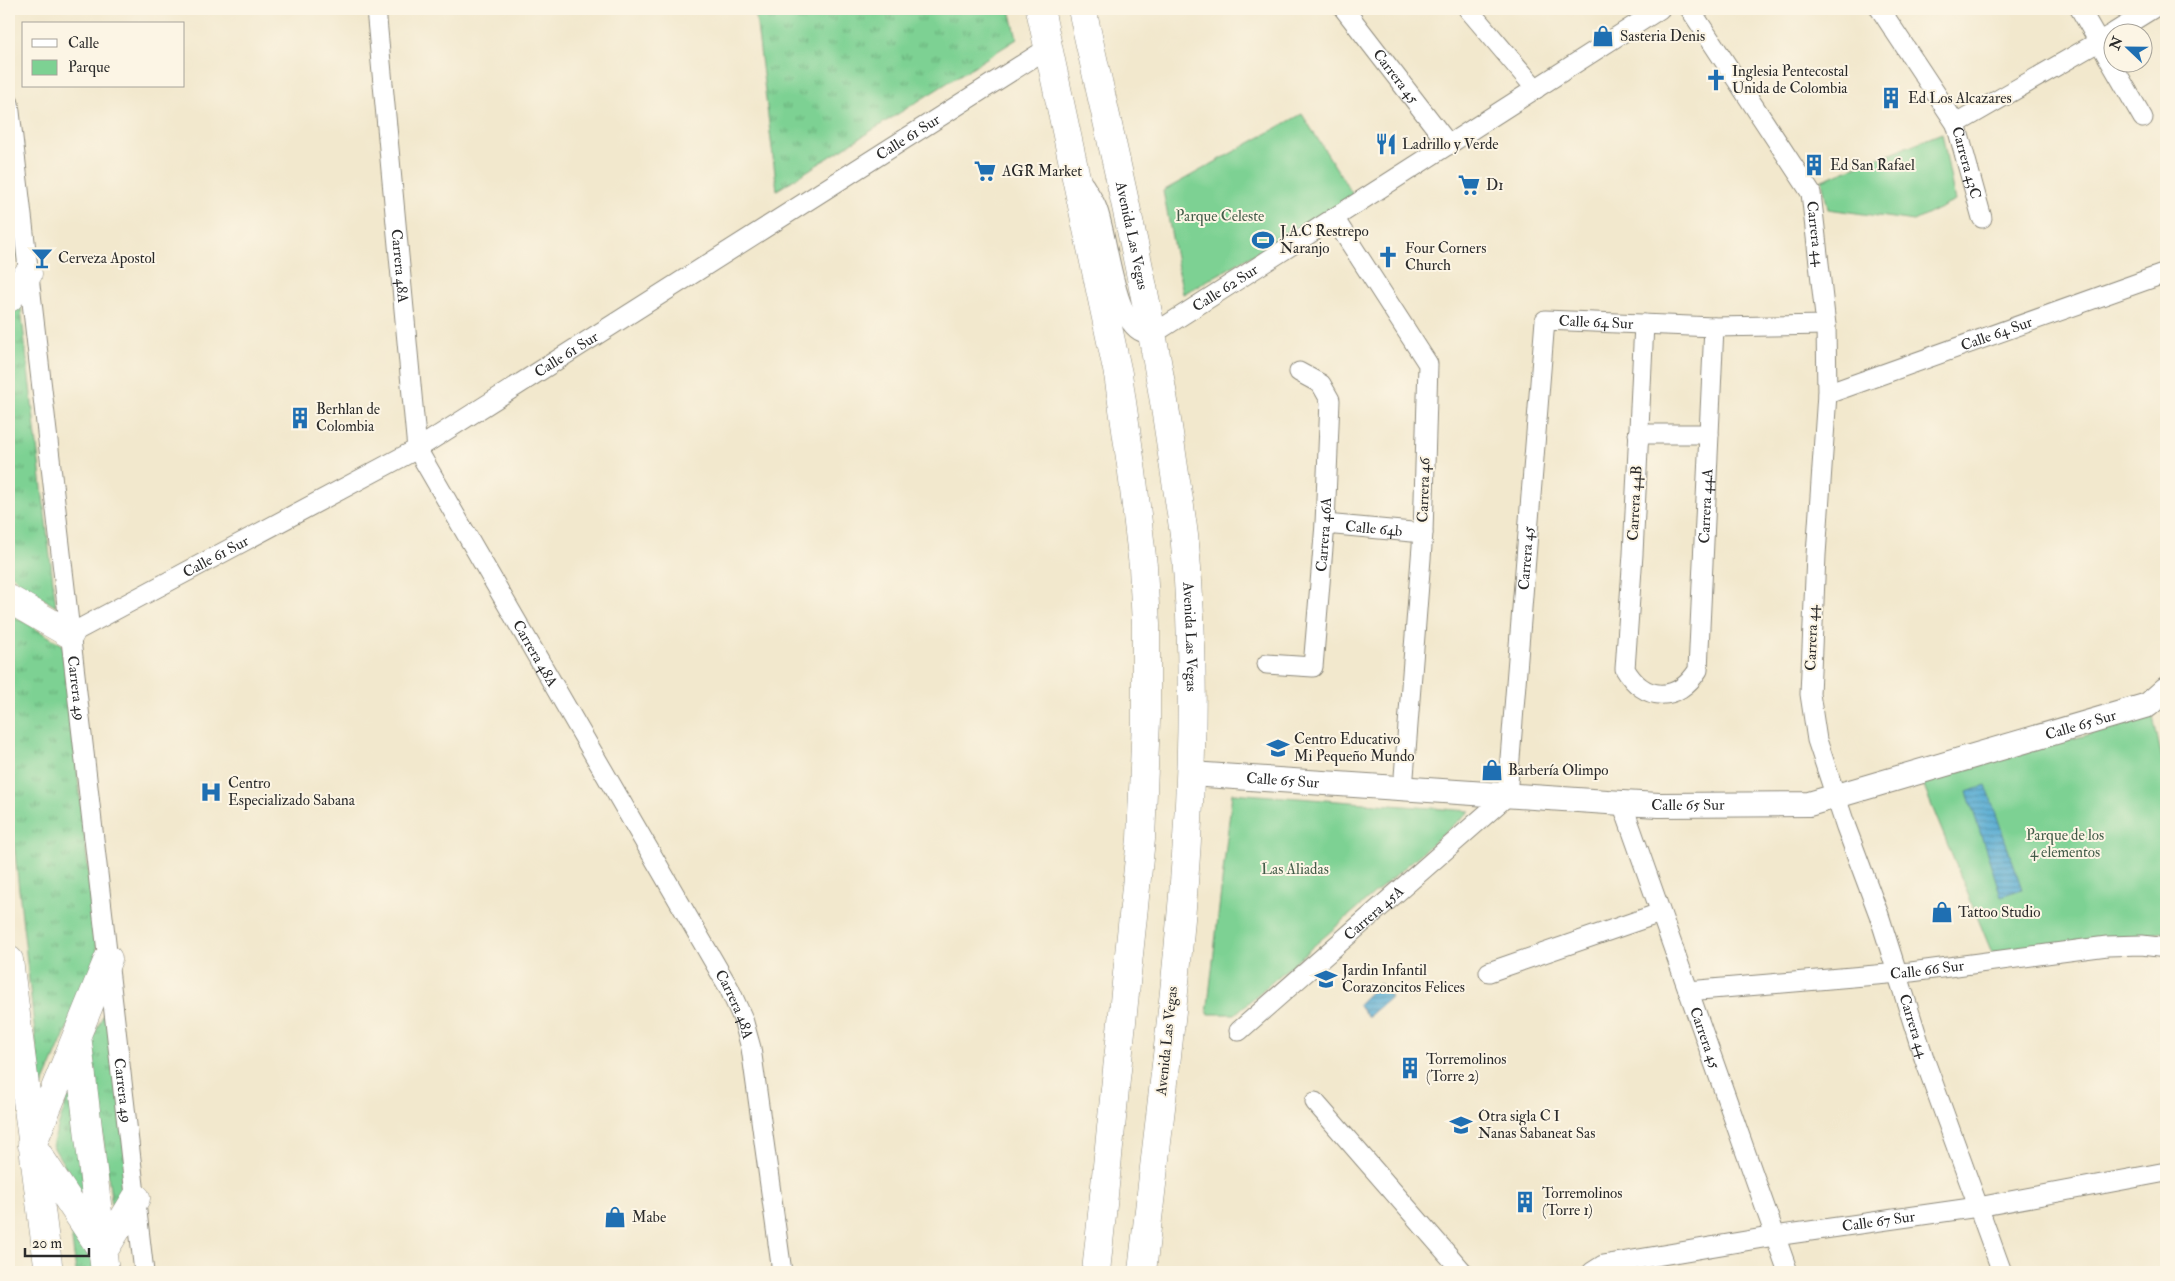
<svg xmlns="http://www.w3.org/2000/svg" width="2175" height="1281" font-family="'IM FELL Double Pica',serif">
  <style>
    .grass { fill: url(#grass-tufts); stroke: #547e5f }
    .park { fill: #7dd193; stroke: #547e5f }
    .water { fill: url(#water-rules); stroke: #416c7f }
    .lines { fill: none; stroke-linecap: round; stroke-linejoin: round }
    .minor-casing { stroke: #8e8a7c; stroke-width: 21 }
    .tertiary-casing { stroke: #8e8a7c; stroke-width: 26 }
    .primary-casing { stroke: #8e8a7c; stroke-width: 29 }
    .trunk-casing { stroke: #8e8a7c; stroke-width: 29 }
    .minor { stroke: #fff; stroke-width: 19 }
    .tertiary { stroke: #fff; stroke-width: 24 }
    .primary { stroke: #fff; stroke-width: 28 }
    .trunk { stroke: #fff; stroke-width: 28 }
    .labels { text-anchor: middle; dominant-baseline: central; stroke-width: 4; stroke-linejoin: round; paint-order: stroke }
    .poi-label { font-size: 15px; fill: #2b2b2b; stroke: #fcf5e5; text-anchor: start }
    .street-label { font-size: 15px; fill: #2b2b2b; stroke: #fcf5e5 }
    .park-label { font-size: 15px; fill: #445d4a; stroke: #fcf5e5 }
  </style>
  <defs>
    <pattern id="grass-tufts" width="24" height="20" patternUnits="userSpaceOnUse" patternTransform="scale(1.25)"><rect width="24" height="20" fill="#7dd193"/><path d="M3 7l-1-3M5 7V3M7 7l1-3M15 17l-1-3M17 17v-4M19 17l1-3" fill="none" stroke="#67aa78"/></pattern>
    <pattern id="water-rules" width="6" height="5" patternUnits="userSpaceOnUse" patternTransform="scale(1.25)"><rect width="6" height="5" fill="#57acd3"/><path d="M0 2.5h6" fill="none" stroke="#488cab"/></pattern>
  </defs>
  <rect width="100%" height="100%" fill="#fcf5e5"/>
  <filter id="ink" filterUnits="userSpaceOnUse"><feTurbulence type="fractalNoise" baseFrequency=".02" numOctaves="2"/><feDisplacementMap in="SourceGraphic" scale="10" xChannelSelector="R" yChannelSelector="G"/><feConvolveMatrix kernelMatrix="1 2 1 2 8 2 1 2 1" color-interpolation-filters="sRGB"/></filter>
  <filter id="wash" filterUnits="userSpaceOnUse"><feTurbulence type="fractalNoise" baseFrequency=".0096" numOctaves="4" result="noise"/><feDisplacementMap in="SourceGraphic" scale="20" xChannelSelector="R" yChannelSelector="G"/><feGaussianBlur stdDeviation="1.12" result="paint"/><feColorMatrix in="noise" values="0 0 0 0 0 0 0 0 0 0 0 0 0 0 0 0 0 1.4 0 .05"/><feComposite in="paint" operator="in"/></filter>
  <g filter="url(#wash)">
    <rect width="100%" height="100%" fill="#f2e8cd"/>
    <path class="grass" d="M755 9H1010L1017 39 777 190Z
      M9 191 17 257 9 268Z
      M20 301 56 607 20 583 9 572V315Z
      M9 613 63 645 98 957 41 1089 9 799Z
      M109 1002 131 1179 112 1206 91 1042Z
      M73 1081 85 1200 52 1145Z
      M71 1232 93 1260 95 1272H76Z"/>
    <path class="park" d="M1302 114 1355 198 1183 294 1163 191Z
      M1942 133 1955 201 1914 221 1828 209 1822 180Z
      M2153 716 2166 778V932L1992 953 1922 782Z
      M1232 793 1470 811 1235 1014H1207Z"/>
    <path class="water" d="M1986 785 2022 889 2001 896 1967 792Z
      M1380 983 1391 997 1368 1017 1358 1004Z"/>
  </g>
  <g filter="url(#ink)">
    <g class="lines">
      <g class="minor-casing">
        <g id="minor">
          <path id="s1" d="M376 9 417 449 729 988 743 1019 751 1048 782 1272"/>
          <path id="s2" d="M1344 9 1449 145"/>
          <path d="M1468 9 1536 89"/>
          <path id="s3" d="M1690 9 1811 193 1826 325 1827 394 1816 555 1810 694 1817 740 1846 827 1879 915 1924 1058 2002 1272"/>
          <path id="s4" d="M1880 9 1956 124 1982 218"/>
          <path d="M2080 9 2143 118"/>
          <path d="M2115 32 2152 9"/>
          <path id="s5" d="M9 103 144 1272"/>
          <path d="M1956 124 2112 34"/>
          <path id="s6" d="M1084 185C1088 192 1094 200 1097 208 1108 235 1114 321 1142 332 1145 333 1150 333 1153 334L1660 9"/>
          <path d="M1334 218 1428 364 1423 533 1403 789"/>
          <path id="s7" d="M1644 324 1633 554 1625 669C1644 702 1677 703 1698 670L1714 327"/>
          <path id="s8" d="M1827 394 2166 273"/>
          <path d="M1638 434H1709"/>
          <path id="s9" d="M1325 524 1423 533"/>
          <path id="s10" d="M70 634 417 449 1048 48"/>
          <path id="s11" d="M1267 664 1313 667 1325 524 1330 400 1321 384 1299 372"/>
          <path id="s12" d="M1622 803 1788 1272"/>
          <path d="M1489 972 1660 913"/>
          <path id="s13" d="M1688 991 1911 972 2107 946 2142 945 2166 948"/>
          <path id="s14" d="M1239 1031 1507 796 1545 320 1714 327 1826 325"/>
          <path d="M1315 1102 1463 1272"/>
          <path id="s15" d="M1592 1272 1603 1265 1775 1236 1978 1207 2166 1172"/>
        </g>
      </g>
      <g class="tertiary-casing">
        <g id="tertiary">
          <path id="s16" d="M1191 774 1622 803 1659 805 1809 804 2148 705 2166 689"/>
        </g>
      </g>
      <g class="primary-casing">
        <g id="primary">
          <path d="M1040 9 1118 374 1132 472 1143 566 1146 625V720L1141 839 1096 1272"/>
          <path id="s17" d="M1082 9C1115 159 1152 309 1173 461 1177 489 1182 516 1185 544 1208 784 1168 1034 1142 1272"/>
        </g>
      </g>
      <g class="trunk-casing">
        <path id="trunk" d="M9 298 28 274
          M9 599 70 634
          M108 959 32 1145 103 1252 136 1198
          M9 960 49 1272
          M77 1035 105 1272"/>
      </g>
      <use href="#minor" class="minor"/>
      <use href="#tertiary" class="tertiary"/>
      <use href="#primary" class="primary"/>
      <use href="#trunk" class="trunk"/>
    </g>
  </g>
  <defs>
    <g id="shop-bare" transform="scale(1.725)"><path d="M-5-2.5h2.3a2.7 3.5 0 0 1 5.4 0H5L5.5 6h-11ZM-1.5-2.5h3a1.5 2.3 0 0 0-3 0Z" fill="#1f6fb2" stroke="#fcf5e5" stroke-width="2.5" paint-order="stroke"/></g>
    <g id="church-bare" transform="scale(1.725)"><path d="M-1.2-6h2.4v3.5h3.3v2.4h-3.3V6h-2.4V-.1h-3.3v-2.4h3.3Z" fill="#1f6fb2" stroke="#fcf5e5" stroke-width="2.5" paint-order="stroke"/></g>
    <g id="building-bare" transform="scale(1.725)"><path d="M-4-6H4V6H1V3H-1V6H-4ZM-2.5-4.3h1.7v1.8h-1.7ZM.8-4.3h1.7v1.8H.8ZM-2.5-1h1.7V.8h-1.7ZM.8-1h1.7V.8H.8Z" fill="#1f6fb2" stroke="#fcf5e5" stroke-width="2.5" paint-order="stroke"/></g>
    <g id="restaurant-bare" transform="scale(1.725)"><path d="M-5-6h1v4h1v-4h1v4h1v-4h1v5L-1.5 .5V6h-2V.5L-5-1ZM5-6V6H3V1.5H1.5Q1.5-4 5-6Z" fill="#1f6fb2" stroke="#fcf5e5" stroke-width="2.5" paint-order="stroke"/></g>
    <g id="supermarket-bare" transform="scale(1.725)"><path d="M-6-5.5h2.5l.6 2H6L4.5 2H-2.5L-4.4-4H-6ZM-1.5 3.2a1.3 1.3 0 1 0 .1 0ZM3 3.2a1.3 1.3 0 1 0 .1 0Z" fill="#1f6fb2" stroke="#fcf5e5" stroke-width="2.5" paint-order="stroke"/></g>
    <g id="stadium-bare" transform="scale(1.725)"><path d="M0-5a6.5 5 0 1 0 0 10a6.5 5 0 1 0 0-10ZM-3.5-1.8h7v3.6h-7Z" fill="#1f6fb2" stroke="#fcf5e5" stroke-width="2.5" paint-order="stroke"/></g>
    <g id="bar-bare" transform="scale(1.725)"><path d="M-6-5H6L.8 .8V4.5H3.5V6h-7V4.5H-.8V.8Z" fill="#1f6fb2" stroke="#fcf5e5" stroke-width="2.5" paint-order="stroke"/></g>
    <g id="school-bare" transform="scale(1.725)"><path d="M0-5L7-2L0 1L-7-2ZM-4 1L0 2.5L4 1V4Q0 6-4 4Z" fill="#1f6fb2" stroke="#fcf5e5" stroke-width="2.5" paint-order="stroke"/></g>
    <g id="hospital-bare" transform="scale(1.725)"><path d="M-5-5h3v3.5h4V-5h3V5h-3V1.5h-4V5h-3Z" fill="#1f6fb2" stroke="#fcf5e5" stroke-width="2.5" paint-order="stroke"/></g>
  </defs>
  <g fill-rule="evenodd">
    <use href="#shop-bare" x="1603" y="36"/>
    <use href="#church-bare" x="1716" y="80"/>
    <use href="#building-bare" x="1891" y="98"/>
    <use href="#restaurant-bare" x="1386" y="144"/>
    <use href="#building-bare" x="1814" y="165"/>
    <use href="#supermarket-bare" x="985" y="171"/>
    <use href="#supermarket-bare" x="1469" y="185"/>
    <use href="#stadium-bare" x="1263" y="240"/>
    <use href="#church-bare" x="1388" y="257"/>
    <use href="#bar-bare" x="42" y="258"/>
    <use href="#building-bare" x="300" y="418"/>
    <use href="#school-bare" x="1278" y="748"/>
    <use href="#shop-bare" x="1492" y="770"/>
    <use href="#hospital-bare" x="211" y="792"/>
    <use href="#shop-bare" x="1942" y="912"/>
    <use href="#school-bare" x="1326" y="979"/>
    <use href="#building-bare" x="1410" y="1068"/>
    <use href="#school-bare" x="1461" y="1125"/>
    <use href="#building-bare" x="1525" y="1202"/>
    <use href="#shop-bare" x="615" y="1217"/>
  </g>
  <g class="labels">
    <g class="poi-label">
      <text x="1620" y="36">Sasteria Denis</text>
      <text x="1732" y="71">Inglesia Pentecostal<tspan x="1732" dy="17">Unida de Colombia</tspan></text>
      <text x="1908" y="98">Ed Los Alcazares</text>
      <text x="1402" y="144">Ladrillo y Verde</text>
      <text x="1830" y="165">Ed San Rafael</text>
      <text x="1002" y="171">AGR Market</text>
      <text x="1486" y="185">D1</text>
      <text x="1280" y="231">J.A.C Restrepo<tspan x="1280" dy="17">Naranjo</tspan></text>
      <text x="1405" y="248">Four Corners<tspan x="1405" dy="17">Church</tspan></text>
      <text x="58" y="258">Cerveza Apostol</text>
      <text x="316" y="409">Berhlan de<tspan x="316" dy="17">Colombia</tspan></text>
      <text x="1294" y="739">Centro Educativo<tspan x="1294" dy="17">Mi Pequeño Mundo</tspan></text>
      <text x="1508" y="770">Barbería Olimpo</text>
      <text x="228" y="783">Centro<tspan x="228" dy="17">Especializado Sabana</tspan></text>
      <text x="1958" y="912">Tattoo Studio</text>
      <text x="1342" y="970">Jardin Infantil<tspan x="1342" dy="17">Corazoncitos Felices</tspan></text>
      <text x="1426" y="1059">Torremolinos<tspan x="1426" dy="17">(Torre 2)</tspan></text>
      <text x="1478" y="1116">Otra sigla C I<tspan x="1478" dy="17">Nanas Sabaneat Sas</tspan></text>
      <text x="1542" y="1193">Torremolinos<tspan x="1542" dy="17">(Torre 1)</tspan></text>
      <text x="632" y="1217">Mabe</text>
    </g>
    <g class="street-label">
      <text stroke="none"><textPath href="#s2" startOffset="85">Carrera 45</textPath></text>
      <text stroke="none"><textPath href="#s10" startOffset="975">Calle 61 Sur</textPath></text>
      <text stroke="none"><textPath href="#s4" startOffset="178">Carrera 43C</textPath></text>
      <text stroke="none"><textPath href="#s3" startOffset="261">Carrera 44</textPath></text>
      <text stroke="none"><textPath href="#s17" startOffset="232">Avenida Las Vegas</textPath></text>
      <text stroke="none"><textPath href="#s1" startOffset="258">Carrera 48A</textPath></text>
      <text stroke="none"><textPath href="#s6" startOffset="258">Calle 62 Sur</textPath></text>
      <text stroke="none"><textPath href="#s14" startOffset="885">Calle 64 Sur</textPath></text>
      <text stroke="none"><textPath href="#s8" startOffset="180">Calle 64 Sur</textPath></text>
      <text stroke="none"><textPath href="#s10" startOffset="570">Calle 61 Sur</textPath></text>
      <text transform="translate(1424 490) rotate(-88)">Carrera 46</text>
      <text transform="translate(1635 503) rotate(-87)">Carrera 44B</text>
      <text stroke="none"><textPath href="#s7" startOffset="602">Carrera 44A</textPath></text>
      <text stroke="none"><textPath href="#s9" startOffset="49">Calle 64b</textPath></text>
      <text stroke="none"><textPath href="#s11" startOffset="179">Carrera 46A</textPath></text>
      <text stroke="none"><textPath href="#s10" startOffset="165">Calle 61 Sur</textPath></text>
      <text stroke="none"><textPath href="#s14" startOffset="595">Carrera 45</textPath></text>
      <text stroke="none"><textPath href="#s17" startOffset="638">Avenida Las Vegas</textPath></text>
      <text transform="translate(1812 638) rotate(-88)">Carrera 44</text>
      <text stroke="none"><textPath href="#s1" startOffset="678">Carrera 48A</textPath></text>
      <text stroke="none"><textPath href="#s5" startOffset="589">Carrera 49</textPath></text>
      <text stroke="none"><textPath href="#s16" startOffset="902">Calle 65 Sur</textPath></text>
      <text stroke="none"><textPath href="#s16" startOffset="92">Calle 65 Sur</textPath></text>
      <text stroke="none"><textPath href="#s16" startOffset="498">Calle 65 Sur</textPath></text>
      <text stroke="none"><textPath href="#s14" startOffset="179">Carrera 45A</textPath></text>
      <text stroke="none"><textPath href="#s13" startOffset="240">Calle 66 Sur</textPath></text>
      <text stroke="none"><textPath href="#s1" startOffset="1082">Carrera 48A</textPath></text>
      <text stroke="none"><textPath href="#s3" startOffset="1071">Carrera 44</textPath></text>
      <text stroke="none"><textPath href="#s12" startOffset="249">Carrera 45</textPath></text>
      <text transform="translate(1167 1041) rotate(-84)">Avenida Las Vegas</text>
      <text stroke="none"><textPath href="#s5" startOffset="994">Carrera 49</textPath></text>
      <text stroke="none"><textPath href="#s15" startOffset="292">Calle 67 Sur</textPath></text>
    </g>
    <g class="park-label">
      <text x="1220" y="216">Parque Celeste</text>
      <text x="2065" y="835">Parque de los<tspan x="2065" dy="17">4 elementos</tspan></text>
      <text x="1295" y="869">Las Aliadas</text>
    </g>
  </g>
  <rect width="2175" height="1281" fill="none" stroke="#fcf5e5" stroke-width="30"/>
  <rect x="22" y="22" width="162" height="65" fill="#fcf5e5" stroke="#a8a49b"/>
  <rect x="32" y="39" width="25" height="8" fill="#ffffff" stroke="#a8a49b"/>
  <text x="68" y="48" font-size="15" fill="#2b2b2b">Calle</text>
  <rect x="32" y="60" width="25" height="15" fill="#7dd193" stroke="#a8a49b"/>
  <text x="68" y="72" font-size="15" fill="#2b2b2b">Parque</text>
  <g transform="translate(2128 48) rotate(292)"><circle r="24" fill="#fcf5e5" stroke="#a8a49b"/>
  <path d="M0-4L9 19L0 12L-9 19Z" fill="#1f6fb2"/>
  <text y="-8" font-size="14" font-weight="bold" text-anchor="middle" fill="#2b2b2b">N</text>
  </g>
  <path d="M25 1248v8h64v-8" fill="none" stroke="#2b2b2b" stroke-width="2.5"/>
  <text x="32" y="1248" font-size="15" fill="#2b2b2b" stroke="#fcf5e5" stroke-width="4" paint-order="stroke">20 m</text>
</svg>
